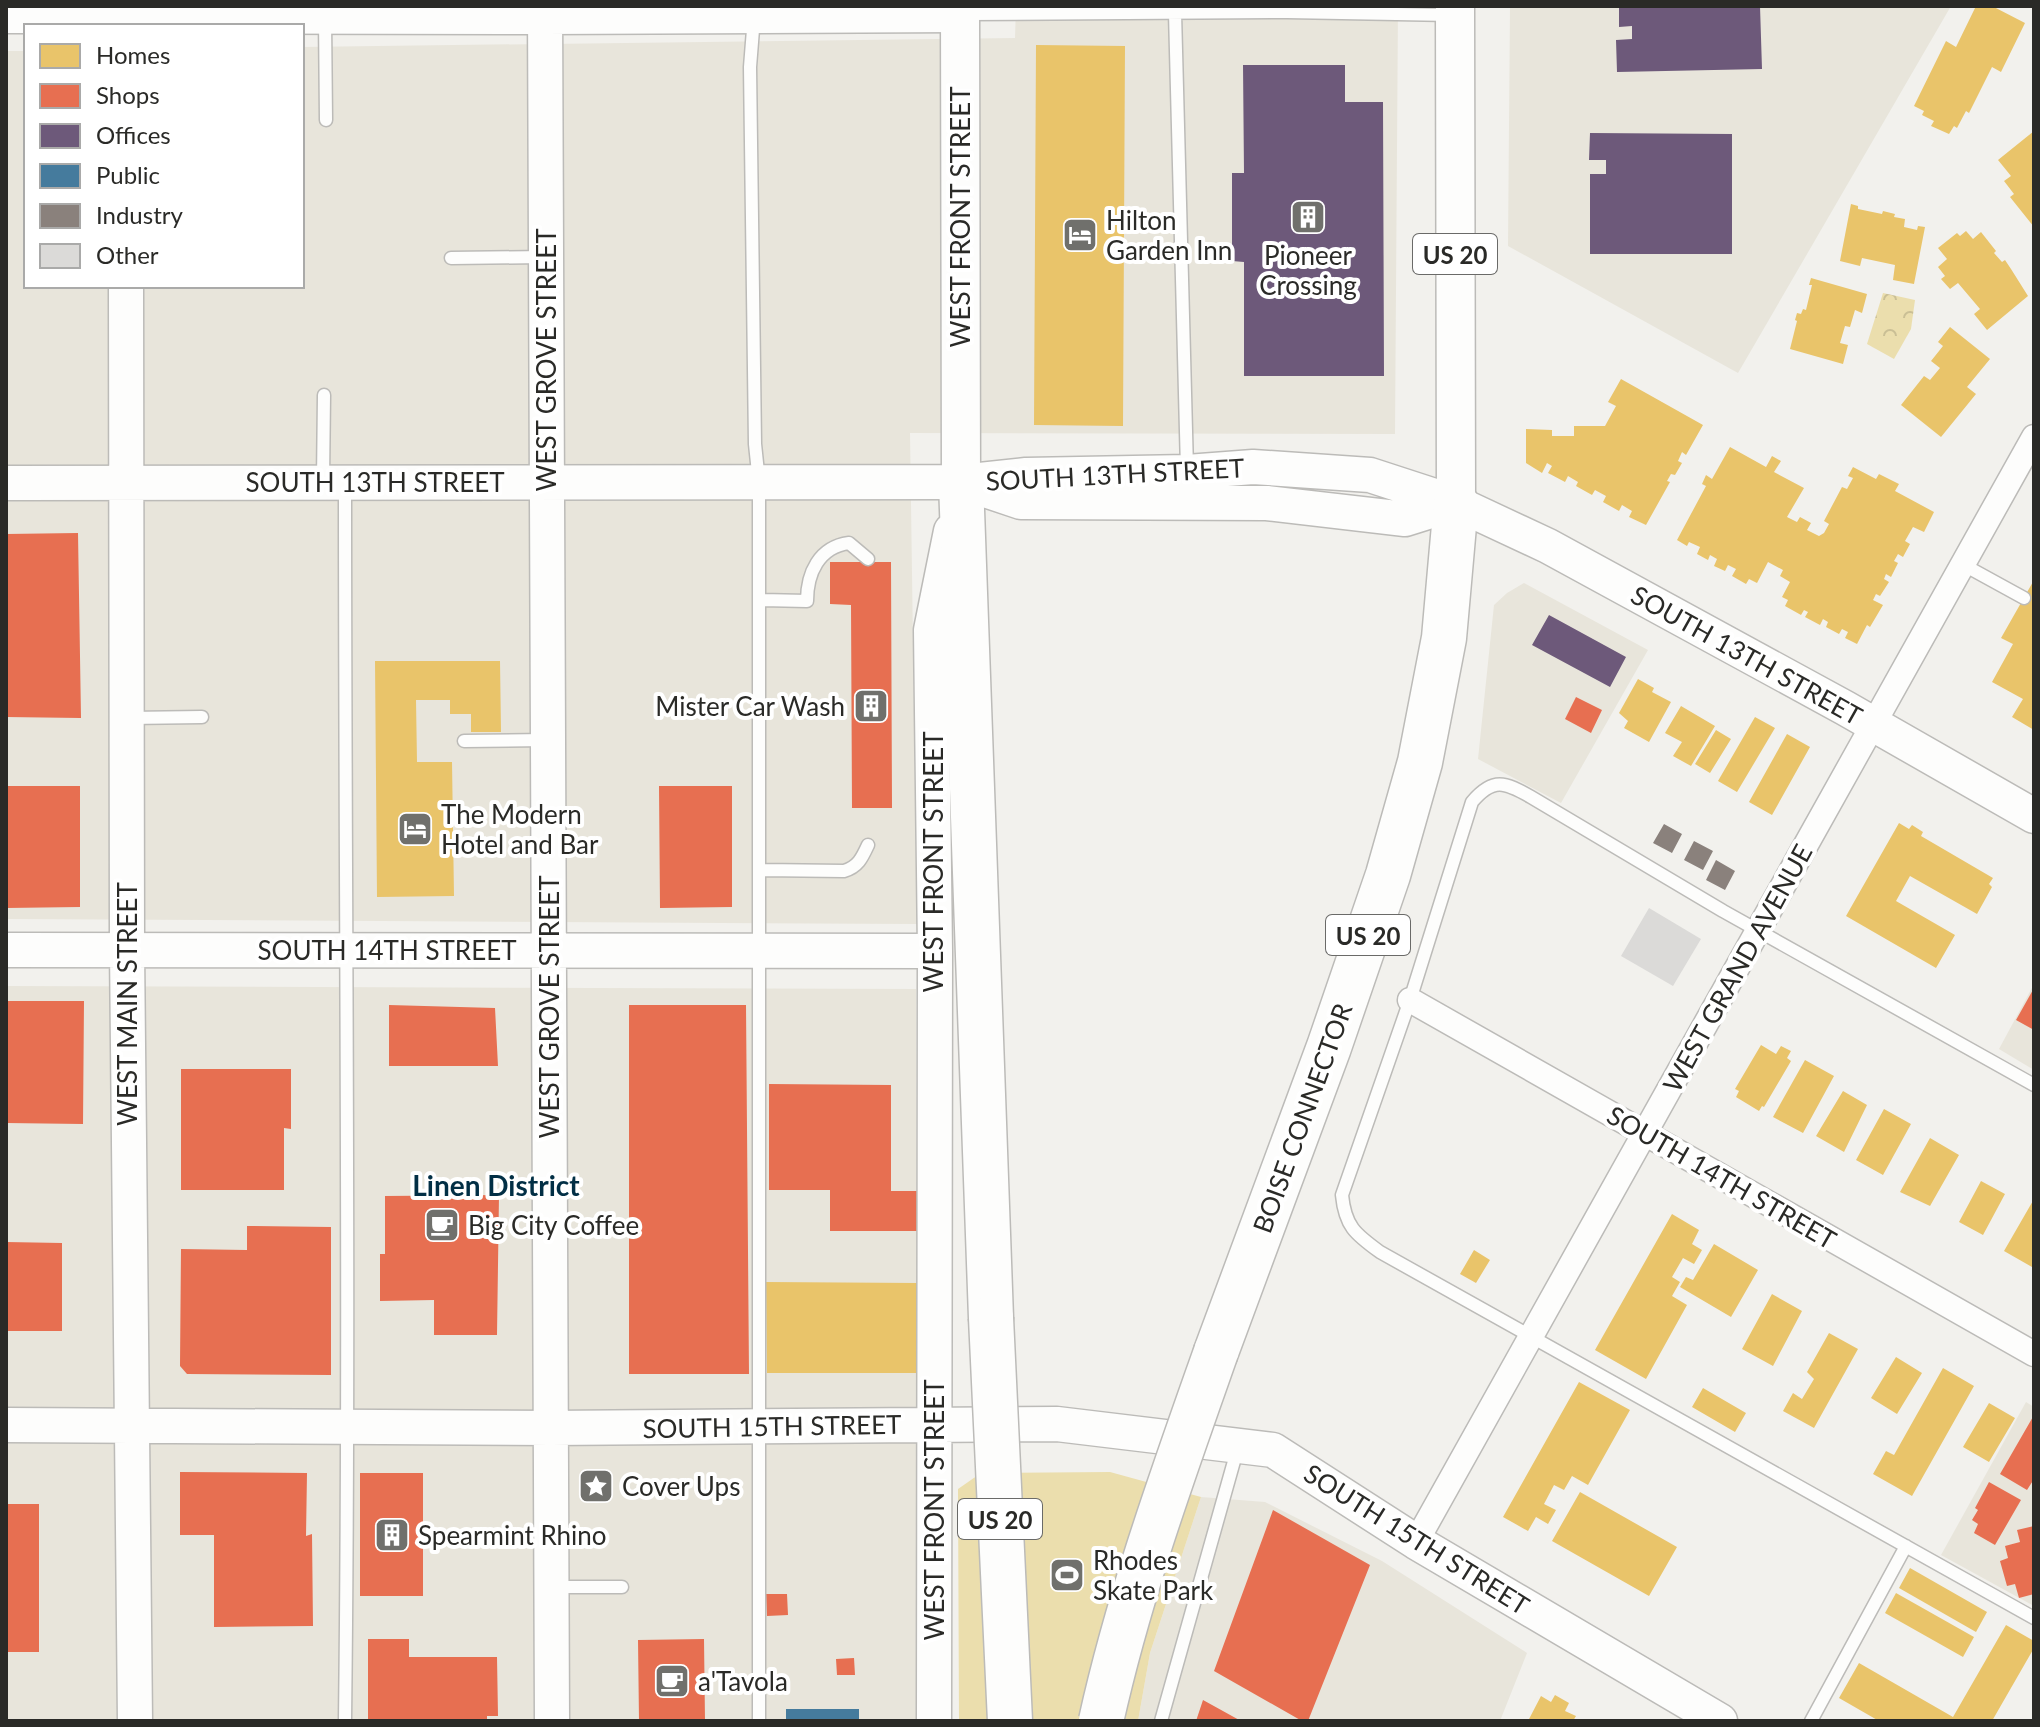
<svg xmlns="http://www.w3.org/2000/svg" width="2040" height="1727" font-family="Lato,sans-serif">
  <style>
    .built { fill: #e8e5db }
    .park { fill: url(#park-crowns) }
    .pitch { fill: #ebdead }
    .homes { fill: #e9c46a }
    .shops { fill: #e76f51 }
    .offices { fill: #6d597a }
    .public { fill: #457b9d }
    .industry { fill: #8a817c }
    .building { fill: #dbdad8 }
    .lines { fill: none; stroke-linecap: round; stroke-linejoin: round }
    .lane-casing { stroke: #bcbbb8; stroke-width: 15 }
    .street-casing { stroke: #bcbbb8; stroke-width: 27 }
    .secondary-casing { stroke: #bcbbb8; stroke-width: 37 }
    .primary-casing { stroke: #bcbbb8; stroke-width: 41 }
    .highway-casing { stroke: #bcbbb8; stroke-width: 47 }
    .lane { stroke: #fdfdfc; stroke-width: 12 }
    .street { stroke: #fdfdfc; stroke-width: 24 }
    .secondary { stroke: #fdfdfc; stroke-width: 34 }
    .primary { stroke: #fdfdfc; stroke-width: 38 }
    .highway { stroke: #fdfdfc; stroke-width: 44 }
    .highway-bridge-casing { stroke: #bcbbb8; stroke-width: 47; stroke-linecap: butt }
    .highway-bridge { stroke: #fdfdfc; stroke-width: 44 }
    .labels { text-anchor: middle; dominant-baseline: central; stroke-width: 8; stroke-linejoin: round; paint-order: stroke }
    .shield { fill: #fff; stroke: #6a6a68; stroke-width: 2 }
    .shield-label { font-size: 24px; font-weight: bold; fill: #2a2a27 }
    .street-label { font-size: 26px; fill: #2a2a27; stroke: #fff }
    .poi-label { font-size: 26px; fill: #2a2a27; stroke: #fff; text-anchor: start }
    .neighbourhood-label { font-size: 28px; font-weight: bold; fill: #022f45; stroke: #fff }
  </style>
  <defs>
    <pattern id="park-crowns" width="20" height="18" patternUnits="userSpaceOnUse" patternTransform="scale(2)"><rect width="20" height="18" fill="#ebdead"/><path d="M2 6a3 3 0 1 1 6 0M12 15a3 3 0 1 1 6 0" fill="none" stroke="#cabf95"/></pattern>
  </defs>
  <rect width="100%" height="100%" fill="#f2f1ed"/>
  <path class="built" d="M1016 6H1398L1395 434 910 433 917 924 6 919V51H26V286H302V47L1015 38Z
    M1510 6H1951L1738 373 1508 246Z
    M1524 583 1648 650 1561 803 1478 759 1494 605 1507 593Z
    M2034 984V1070L1999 1049Z
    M6 986 916 989 917 1721H6Z
    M2026 1402 2034 1407V1606L1941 1555Z
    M1201 1497 1265 1502 1382 1561 1527 1653 1500 1721H1138L1150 1653Z"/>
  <path class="park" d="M1883 293 1915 300 1911 329 1894 359 1867 344Z"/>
  <path class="pitch" d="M1110 1472 1201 1497 1150 1653 1138 1721H959L958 1489 981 1473Z"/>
  <path class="homes" d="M1976 6H1992L2025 23 2001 72 1992 67 1969 113 1966 111 1957 128 1954 126 1949 134 1931 126 1934 121 1922 115 1924 111 1914 106 1946 41 1956 47Z
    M1036 45 1125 46 1123 426 1034 425Z
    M2034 131V227L2010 197 2014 194 2004 181 2011 176 1998 160Z
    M1851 204 1858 206V209L1882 214 1883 211 1895 214 1894 217 1905 219 1904 227 1917 230 1918 226 1925 227 1914 284 1893 280 1895 265 1862 258 1860 266 1840 261Z
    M1966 231 1973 239 1981 232 1996 251 1994 253 2002 262 2005 260 2011 269 2028 296 1987 330 1974 314 1980 309 1958 283 1950 289 1941 279 1945 276 1938 267 1947 259 1938 248 1957 233 1960 236Z
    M1811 278 1867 294 1862 313 1855 310 1850 327 1845 326 1840 343 1848 345 1843 364 1790 349 1797 321 1795 320 1797 313 1801 314 1803 309 1806 310 1812 285H1809Z
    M1950 327 1990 359 1967 387 1976 394 1941 437 1901 405 1924 376 1930 380 1940 368 1931 361 1943 346 1938 342Z
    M1621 379 1703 425 1686 455 1682 452 1678 461 1682 463 1675 475 1671 474 1667 481 1670 482 1646 525 1629 517 1632 511 1622 505 1619 511 1603 502 1606 496 1595 490 1592 495 1576 486 1578 482 1568 476 1565 482 1548 473 1552 466 1547 463 1542 473 1526 463V429L1552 430V436H1574V426H1605L1616 406 1608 402Z
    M1730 447 1766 467 1772 456 1781 461 1774 472 1804 488 1787 517 1797 522 1800 517 1811 523 1807 530 1819 536 1824 533 1829 524 1824 521 1842 487 1847 489 1853 478 1848 476 1853 467 1876 479 1879 474 1899 484 1895 491 1934 512 1924 532 1913 527 1905 541 1910 544 1903 557 1898 554 1894 561 1898 563 1891 577 1886 574 1884 579 1889 582 1880 596 1876 594 1873 600 1883 605 1870 627 1867 625 1857 644 1845 638 1848 632 1842 629 1839 634 1826 627 1828 622 1823 619 1820 625 1805 617 1808 612 1804 610 1801 615 1785 606 1788 600 1782 597 1790 582 1780 576 1783 570 1768 562 1757 583 1749 579 1746 584 1732 576 1736 569 1728 565 1725 571 1714 566 1717 559 1710 555 1708 560 1697 554 1700 547 1689 542 1687 546 1677 540 1706 486 1702 484 1706 475 1712 479Z
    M2034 580V730L2012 717 2023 699 1992 682 2013 644 2001 638Z
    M375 661H500L501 732H471V714H450V700H416L417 762H452L454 896 377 897Z
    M1638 679 1654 688 1652 692 1671 702 1649 742 1624 728 1628 721 1619 713Z
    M1681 706 1715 726 1691 766 1673 756 1682 742 1665 733Z
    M1755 717 1775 728 1737 792 1718 781Z
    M1716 730 1731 739 1710 773 1695 764Z
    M1787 734 1810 747 1772 815 1749 802Z
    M1899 823 1909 829 1912 825 1923 832 1921 836 1993 878 1989 884 1992 887 1977 914 1910 876 1896 901 1955 935 1936 968 1846 916Z
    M1761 1045 1776 1054 1781 1046 1791 1051 1787 1058 1791 1061 1764 1107 1762 1106 1759 1111 1736 1097 1739 1091 1735 1089Z
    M1805 1060 1834 1076 1803 1133 1773 1117Z
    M1843 1091 1867 1105 1844 1152 1816 1136Z
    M1884 1109 1911 1124 1883 1175 1856 1160Z
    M1930 1138 1959 1155 1930 1206 1900 1192Z
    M1981 1181 2005 1194 1983 1235 1959 1222Z
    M2034 1199V1263L2032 1267 2004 1251Z
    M1672 1214 1699 1230 1692 1244 1702 1250 1694 1264 1683 1258 1672 1277 1680 1282 1672 1296 1687 1305 1646 1379 1595 1350Z
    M1714 1244 1758 1270 1731 1317 1680 1287 1686 1277 1693 1280Z
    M1474 1250 1490 1260 1476 1283 1460 1274Z
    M766 1282 918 1283V1373H767Z
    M1772 1294 1802 1311 1773 1366 1742 1349Z
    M1829 1333 1858 1349 1814 1428 1783 1411 1793 1393 1802 1399 1814 1379 1807 1372Z
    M1896 1357 1922 1373 1897 1414 1871 1398Z
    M1943 1368 1974 1386 1912 1496 1873 1474 1886 1451 1894 1455Z
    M1579 1382 1630 1410 1588 1485 1572 1476 1564 1490 1554 1485 1544 1504 1556 1510 1548 1524 1536 1517 1528 1531 1503 1517Z
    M1703 1388 1746 1413 1735 1432 1692 1407Z
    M1989 1403 2015 1418 1989 1462 1963 1447Z
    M1580 1492 1677 1547 1649 1596 1552 1541Z
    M1910 1568 1987 1612 1976 1632 1899 1588Z
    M1896 1593 1974 1637 1963 1657 1885 1613Z
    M2006 1625 2034 1641V1648L1992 1721H1879L1839 1698 1859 1663 1953 1717Z
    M1555 1695 1569 1703 1565 1711 1576 1716 1573 1721H1528L1541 1696 1551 1702Z"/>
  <path class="shops" d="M78 533 81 718 6 717V534Z
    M830 562H891L892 808H852L851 605 830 604Z
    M1576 697 1602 710 1591 733 1565 719Z
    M6 786H80V907L6 908Z
    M659 786H732V907L660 908Z
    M2034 988V1030L2016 1020Z
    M6 1001H84L83 1124 6 1123Z
    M389 1005 495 1008 498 1066H389Z
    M629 1005H746L749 1374H629Z
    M181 1069H291V1129L284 1128V1190H181Z
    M769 1084 891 1085V1191H918V1231H830V1190H769Z
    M499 1195 497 1335H434V1300L380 1301V1254H385V1196Z
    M247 1226 331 1227V1375L187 1374 180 1366 181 1249 247 1250Z
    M6 1242 62 1243V1331H6Z
    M2034 1415V1479L2027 1490 2000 1474Z
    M180 1472 307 1473 306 1536 312 1534 313 1626 214 1627V1535H180Z
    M360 1473H423V1596H360Z
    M1989 1482 2021 1500 1995 1545 1974 1533 1978 1524 1972 1520 1978 1510 1975 1508Z
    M6 1504H39V1652H6Z
    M1273 1510 1370 1565 1308 1721H1302L1214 1671Z
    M2034 1526V1594L2019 1598 2015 1584 2007 1586 2000 1561 2008 1558 2005 1546 2020 1542 2017 1530Z
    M766 1594H787L788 1615 767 1616Z
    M368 1639H409V1657H497L498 1716H487V1721H368Z
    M704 1639 705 1721H639L638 1640Z
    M854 1658 855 1675H837L836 1659Z
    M1203 1700 1241 1721H1196Z"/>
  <path class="offices" d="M1619 6H1760L1762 69 1617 72 1616 40 1632 39V26L1619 27Z
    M1243 65H1345V102H1383L1384 376H1244V262L1232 261V173H1244Z
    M1590 133 1732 134V254H1590V174H1606V160H1589Z
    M1549 615 1626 657 1610 687 1532 645Z"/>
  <path class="public" d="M786 1709H859V1721H786Z"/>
  <path class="industry" d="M1664 824 1682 834 1672 853 1653 843Z
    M1694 841 1713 851 1703 870 1684 860Z
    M1716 860 1735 871 1725 890 1706 880Z"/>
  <path class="building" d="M1649 908 1701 939 1673 986 1621 956Z"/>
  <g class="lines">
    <g class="lane-casing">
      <path id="lane" d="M1175 13 1187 469
        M966 14 1287 12 1451 15
        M754 17 750 67 755 444 759 482V1721
        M325 19 326 120
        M451 258 544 257
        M323 479 324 395
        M345 484C345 896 350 1309 345 1721
        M1962 564 2024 598
        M759 600 807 601C807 573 819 547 849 543L868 559
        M129 718 202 717
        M464 741 545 740
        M759 870 844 871C858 867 862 858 868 845
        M2034 1085 1723 911 1531 797C1505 782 1493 777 1472 802L1410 1000 1342 1195C1345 1226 1355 1234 1380 1252L2034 1618
        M555 1587H622
        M1161 1721 1238 1447
        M1811 1721 1906 1546"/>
    </g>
    <g class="street-casing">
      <path id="street" d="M1410 1000 2034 1354
        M1416 1542 2034 437"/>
    </g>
    <g class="secondary-casing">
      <path id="secondary" d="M545 6 552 1721
        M6 16 545 17 960 15
        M126 286 127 949 135 1721
        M6 483 961 482 1026 475 1187 472 1253 467 1370 475 1456 503 1548 546 1845 708 2034 816
        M973 486 1021 502 1267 503 1405 519 1456 503
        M6 950 935 951
        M6 1425 551 1428 1057 1424 1273 1450 1416 1542 1720 1721
        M934 1721 935 951 931 630 951 531"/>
    </g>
    <g class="primary-casing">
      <path id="primary" d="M960 6 961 482
        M1455 6 1456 503"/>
    </g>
    <g class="highway-casing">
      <path id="highway" d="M961 482 991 1318
        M1216 1352 1329 1047 1388 875 1420 762 1444 638 1456 503"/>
    </g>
    <use href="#lane" class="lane"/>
    <use href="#street" class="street"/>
    <use href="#secondary" class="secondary"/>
    <use href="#primary" class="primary"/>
    <use href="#highway" class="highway"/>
    <g class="highway-bridge-casing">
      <path id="highway-bridge" d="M991 1318 1010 1721
        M1101 1721C1129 1595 1173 1474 1216 1352"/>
    </g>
    <use href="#highway-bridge" class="highway-bridge"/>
  </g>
  <defs>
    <g id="building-square" transform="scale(1.8)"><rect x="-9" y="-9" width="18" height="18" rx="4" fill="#70706c" stroke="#fff"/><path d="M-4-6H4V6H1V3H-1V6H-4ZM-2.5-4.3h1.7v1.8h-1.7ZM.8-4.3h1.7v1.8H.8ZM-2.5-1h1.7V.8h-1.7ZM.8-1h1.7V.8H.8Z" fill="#fff"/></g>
    <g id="hotel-square" transform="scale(1.8)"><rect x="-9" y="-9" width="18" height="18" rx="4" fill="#70706c" stroke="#fff"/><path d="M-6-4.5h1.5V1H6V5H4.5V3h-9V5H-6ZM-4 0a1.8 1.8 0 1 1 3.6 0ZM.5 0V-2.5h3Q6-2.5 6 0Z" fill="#fff"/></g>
    <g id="cafe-square" transform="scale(1.8)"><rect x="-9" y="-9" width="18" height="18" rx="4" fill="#70706c" stroke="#fff"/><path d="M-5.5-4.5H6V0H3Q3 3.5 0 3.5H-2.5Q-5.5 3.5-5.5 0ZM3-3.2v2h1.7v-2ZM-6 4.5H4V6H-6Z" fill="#fff"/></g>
    <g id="sight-square" transform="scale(1.8)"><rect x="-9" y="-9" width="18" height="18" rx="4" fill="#70706c" stroke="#fff"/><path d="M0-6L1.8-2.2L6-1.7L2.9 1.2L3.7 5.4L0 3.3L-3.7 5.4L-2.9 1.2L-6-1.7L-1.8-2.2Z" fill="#fff"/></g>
    <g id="stadium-square" transform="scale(1.8)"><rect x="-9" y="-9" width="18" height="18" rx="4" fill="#70706c" stroke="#fff"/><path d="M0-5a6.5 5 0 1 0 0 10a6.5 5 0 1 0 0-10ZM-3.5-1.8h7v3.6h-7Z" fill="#fff"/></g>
  </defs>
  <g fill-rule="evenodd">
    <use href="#building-square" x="1308" y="217"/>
    <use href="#hotel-square" x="1080" y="235"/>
    <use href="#building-square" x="871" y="706"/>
    <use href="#hotel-square" x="415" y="829"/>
    <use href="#cafe-square" x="442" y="1225"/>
    <use href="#sight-square" x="596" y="1486"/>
    <use href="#building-square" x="392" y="1535"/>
    <use href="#stadium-square" x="1067" y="1575"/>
    <use href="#cafe-square" x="672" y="1681"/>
  </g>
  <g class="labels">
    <g class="shield">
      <rect x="1413" y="234" width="84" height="40" rx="6"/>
      <rect x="1326" y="915" width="84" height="40" rx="6"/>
      <rect x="958" y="1499" width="84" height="40" rx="6"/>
    </g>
    <g class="shield-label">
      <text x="1455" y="254">US 20</text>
      <text x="1368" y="935">US 20</text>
      <text x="1000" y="1519">US 20</text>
    </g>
    <g class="street-label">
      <text transform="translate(960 217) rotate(-90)">WEST FRONT STREET</text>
      <text transform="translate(546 360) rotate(-90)">WEST GROVE STREET</text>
      <text transform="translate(1115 474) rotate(-3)">SOUTH 13TH STREET</text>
      <text x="375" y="482">SOUTH 13TH STREET</text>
      <text transform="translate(1747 655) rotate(29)">SOUTH 13TH STREET</text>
      <text transform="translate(933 862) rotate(-90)">WEST FRONT STREET</text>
      <text x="387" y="950">SOUTH 14TH STREET</text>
      <text transform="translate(1737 968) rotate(-61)">WEST GRAND AVENUE</text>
      <text transform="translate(127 1004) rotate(-90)">WEST MAIN STREET</text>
      <text transform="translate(549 1007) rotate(-90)">WEST GROVE STREET</text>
      <text transform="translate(1302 1118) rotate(-70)">BOISE CONNECTOR</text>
      <text transform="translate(1722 1177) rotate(30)">SOUTH 14TH STREET</text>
      <text transform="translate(772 1426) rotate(-1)">SOUTH 15TH STREET</text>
      <text transform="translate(934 1510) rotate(-90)">WEST FRONT STREET</text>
      <text transform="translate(1417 1539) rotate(32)">SOUTH 15TH STREET</text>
    </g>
    <g class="poi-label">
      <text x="1106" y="220">Hilton<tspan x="1106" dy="30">Garden Inn</tspan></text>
      <text x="1308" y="255" text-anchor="middle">Pioneer<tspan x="1308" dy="30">Crossing</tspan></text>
      <text x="845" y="706" text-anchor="end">Mister Car Wash</text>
      <text x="441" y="814">The Modern<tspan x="441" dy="30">Hotel and Bar</tspan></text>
      <text x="468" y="1225">Big City Coffee</text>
      <text x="622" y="1486">Cover Ups</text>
      <text x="418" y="1535">Spearmint Rhino</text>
      <text x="1093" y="1560">Rhodes<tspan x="1093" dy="30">Skate Park</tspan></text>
      <text x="698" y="1681">a'Tavola</text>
    </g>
    <g class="neighbourhood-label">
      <text x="496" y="1185">Linen District</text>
    </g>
  </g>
  <rect width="2040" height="1727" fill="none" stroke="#2a2a27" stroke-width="16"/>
  <rect x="24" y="24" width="280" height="264" fill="#ffffff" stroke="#aaaaa9" stroke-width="2"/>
  <rect x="40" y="44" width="40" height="24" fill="#e9c46a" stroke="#aaaaa9" stroke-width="2"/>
  <text x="96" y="64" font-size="24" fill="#2a2a27">Homes</text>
  <rect x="40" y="84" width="40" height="24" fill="#e76f51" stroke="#aaaaa9" stroke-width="2"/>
  <text x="96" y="104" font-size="24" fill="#2a2a27">Shops</text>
  <rect x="40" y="124" width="40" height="24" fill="#6d597a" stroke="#aaaaa9" stroke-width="2"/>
  <text x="96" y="144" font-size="24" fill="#2a2a27">Offices</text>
  <rect x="40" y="164" width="40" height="24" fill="#457b9d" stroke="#aaaaa9" stroke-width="2"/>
  <text x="96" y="184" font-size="24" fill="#2a2a27">Public</text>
  <rect x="40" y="204" width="40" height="24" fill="#8a817c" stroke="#aaaaa9" stroke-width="2"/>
  <text x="96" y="224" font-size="24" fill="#2a2a27">Industry</text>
  <rect x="40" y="244" width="40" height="24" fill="#dbdad8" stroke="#aaaaa9" stroke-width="2"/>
  <text x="96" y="264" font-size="24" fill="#2a2a27">Other</text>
</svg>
